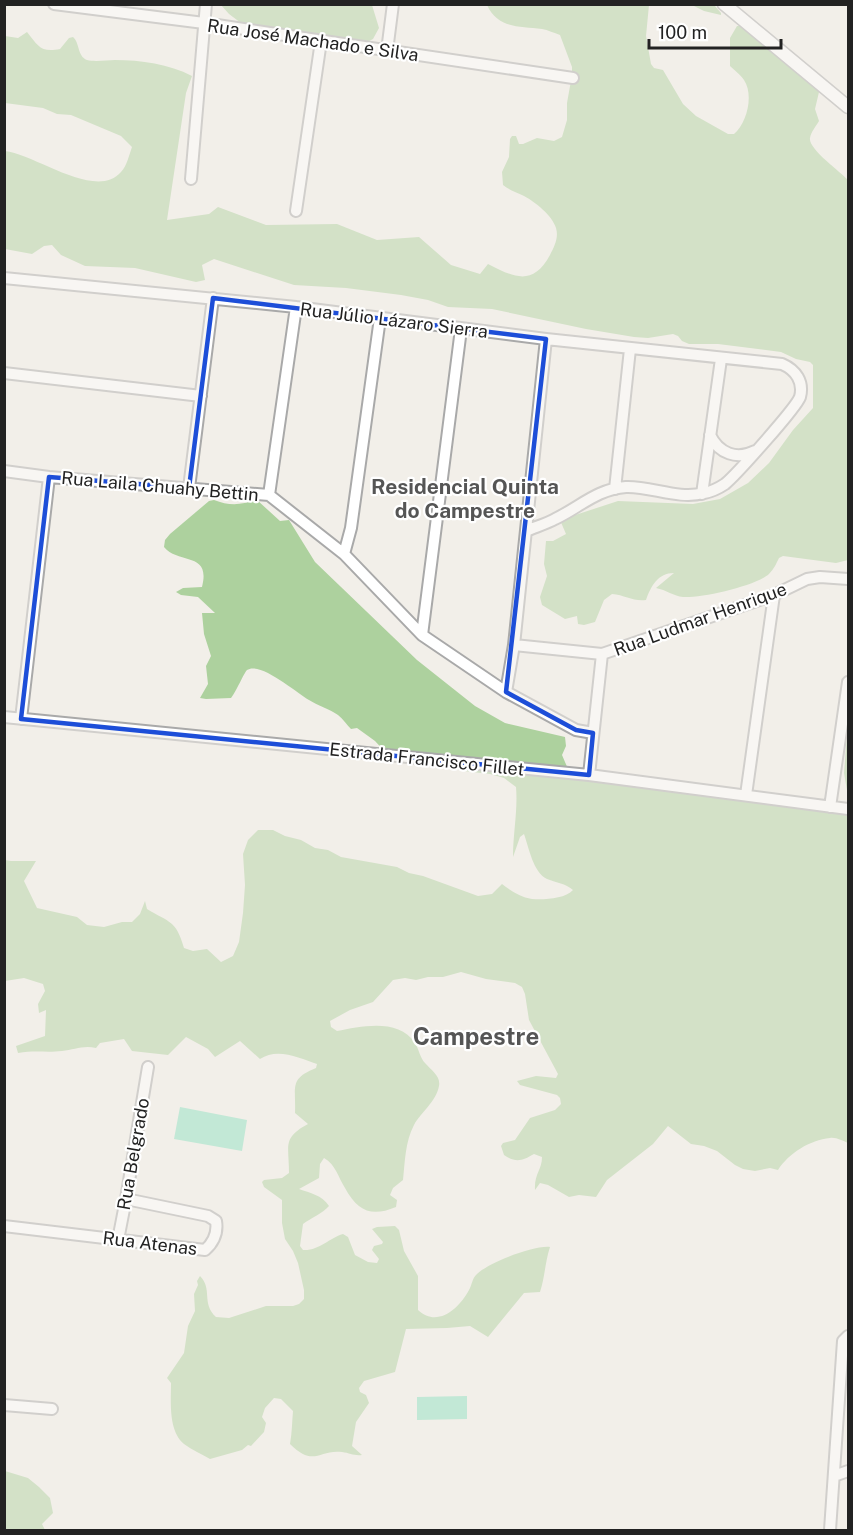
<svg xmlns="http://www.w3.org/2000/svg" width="853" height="1535" font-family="'Public Sans',sans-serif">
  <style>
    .forest { fill: #add19e }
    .pitch { fill: #88e0be }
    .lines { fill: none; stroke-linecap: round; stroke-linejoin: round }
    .minor-casing { stroke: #a9a9a9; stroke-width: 14 }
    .tertiary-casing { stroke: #a9a9a9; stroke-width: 15 }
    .minor { stroke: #fff; stroke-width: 10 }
    .tertiary { stroke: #fff; stroke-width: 12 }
    .marked { fill: none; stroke: #1d4ed8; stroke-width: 4.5; stroke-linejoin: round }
    .labels { text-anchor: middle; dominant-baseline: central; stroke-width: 4.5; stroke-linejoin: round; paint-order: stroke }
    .street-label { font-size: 18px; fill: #222; stroke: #fff }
    .quarter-label { font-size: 21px; font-weight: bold; fill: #555; stroke: #fff }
    .district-label { font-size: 24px; font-weight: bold; fill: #555; stroke: #fff }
  </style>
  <rect width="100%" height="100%" fill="#f2efe9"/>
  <path class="forest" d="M221 5H372L379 28 373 39 361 45 241 23 229 14Z
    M487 5H649L646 36 651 64 654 68 663 70 683 104 696 116 728 134H734C747 123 754 95 744 80 741 75 735 71 730 66V38L737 26H748L811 75 819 92 815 109 819 121C816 126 811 132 810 138 808 149 841 172 848 180V560L836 563 783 556 779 558C776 564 774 569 769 574 755 586 702 598 683 597 674 596 666 590 656 588L674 573C658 573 651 586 646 600 634 602 625 595 612 594L604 600 595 622 584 625 578 624 577 616 565 619 542 605 540 597 547 576 544 564 546 541H553L566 534 560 520 618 501 693 504 720 499 748 483 769 463 793 430 813 408V365L810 362 796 359 781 352 718 344H689L682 341 678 336 673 334 648 338 634 337 586 329 492 309 448 307 428 300 401 295 346 288 294 285 214 259 202 265 205 280 196 282 135 268 85 266 61 255 52 245 44 246 32 254 5 249V151C35 154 96 201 121 172 127 166 129 155 132 147L121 136 71 115 57 114 43 108 5 103V36L18 38 27 32C38 46 41 53 60 49L69 38 73 37C80 43 77 56 87 60 95 62 107 60 115 60 141 60 169 64 192 76L186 93 167 220 209 214 218 207 266 225 337 224 377 240 419 237 451 265 480 274 488 264C515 278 533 286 550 255 554 247 559 238 556 228 552 215 535 202 524 196 516 192 509 190 503 185L502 172 509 157 510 139 512 136H516L519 144H523L537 138 554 141 562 137 567 120V103L572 75V67L560 35C554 33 548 30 542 29 520 26 498 29 487 5Z
    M692 5H714L721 13V15L704 11Z
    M214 500C229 506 241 505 257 500L280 521 289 520 315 562 417 660 475 706 505 723 565 737 566 746 562 755 568 769H586L604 775 686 794H717L848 809V1143C843 1141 836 1137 830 1138 810 1140 789 1153 778 1170L770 1168 755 1171 743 1169 735 1165 717 1151 704 1146 691 1144 668 1126 653 1144 607 1180 596 1197 579 1195 569 1197 548 1185 540 1183 535 1190C534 1174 542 1170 542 1157L534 1154C522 1161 516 1163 504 1155L501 1146 503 1143 515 1140 530 1118 555 1110 561 1104 560 1098 557 1095 520 1085 517 1081 536 1076 556 1078 558 1074 529 1020 525 994 522 987 515 983 486 979 461 972 443 977H428L416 980 405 978 393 980 373 1002 350 1010 330 1021 331 1027 337 1031C362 1026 399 1018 415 1043 419 1049 420 1058 425 1063 431 1070 441 1076 439 1086 436 1102 421 1112 414 1125 405 1142 405 1162 403 1180L393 1188 390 1195 397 1200 396 1207C372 1217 358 1212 345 1188 338 1177 336 1165 324 1158L320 1164 319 1178 299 1189C310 1193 322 1195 329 1206 323 1213 311 1218 303 1224L300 1246 303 1250C319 1251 329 1238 343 1234L348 1237 355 1255 368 1262 377 1263 379 1259 372 1250 374 1246 382 1244 383 1242 372 1229 377 1227 395 1226 399 1230 404 1251 418 1276V1310C437 1328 459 1309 469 1290 472 1285 472 1278 477 1274 488 1263 534 1245 550 1247 545 1262 545 1277 540 1292L524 1293 488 1337 470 1326 447 1328 406 1329 395 1372 364 1381 359 1388 360 1392 366 1395 369 1403 356 1422 352 1446 362 1455C354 1456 350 1453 342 1452 319 1449 314 1468 290 1444 292 1433 292 1422 293 1411L281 1399 274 1398 265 1408 262 1417 266 1423 264 1432 251 1446 248 1445 242 1450 210 1459C202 1454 192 1450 184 1444 168 1431 171 1401 171 1383L167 1378 184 1353 188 1326 195 1311 194 1294 198 1285 197 1281 200 1276C213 1289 201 1303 216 1317L229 1318 266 1306H293L299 1304 304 1299V1290L298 1263 293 1251 285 1239 282 1223V1200L264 1187 262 1182 264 1180 282 1178 289 1173C289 1145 282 1138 308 1124L295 1113C296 1086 289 1079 316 1068L317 1064C300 1058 277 1047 260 1059L240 1041 215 1057 208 1049 186 1037 168 1055 132 1051 124 1039 100 1043 96 1048C83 1045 74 1050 62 1051 46 1053 36 1050 18 1053L16 1046 45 1036 46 1010 39 1013 38 1004 45 991 43 984 24 978 5 981V860L11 861H36L24 881 37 908 77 917 87 925 104 927 122 922H132L140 914 145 901 147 909C170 923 176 920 184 948L193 951 207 949 221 962 233 956 239 942 243 913 245 885 243 854 248 840 258 830H273L285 836 301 840 315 848 328 850 341 857 397 867 409 873 423 876 478 896 492 894 502 884C511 891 520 897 532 899 543 900 565 899 573 890 565 883 557 883 547 879 533 872 529 848 524 834L520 837 513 857C513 833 518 810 516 787L504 778 490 774 464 771 389 756 375 741 357 728 351 729C347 725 343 719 338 715 330 709 318 706 309 700 297 693 260 661 247 670 244 673 236 692 231 698L206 699 200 698 208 684 206 666 211 656 204 634 202 613H215L198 597 181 595 176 592 183 588 202 587C211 551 179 565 164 547L165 540 170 534 209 501Z
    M848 724V796L844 773Z
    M5 1471 28 1478 39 1487 50 1498 53 1513 42 1524 45 1530H5Z"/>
  <path class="pitch" d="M180 1107 247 1120 242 1151 174 1139Z
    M467 1396V1419L417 1420V1397Z"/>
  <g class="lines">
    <g class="minor-casing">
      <path id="minor" d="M54 4 204 23 573 78
        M387 51 393 4
        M191 179 206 4
        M296 211 321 41
        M4 278 296 307 546 339 782 364C796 370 804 382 800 397 796 408 736 475 725 484 719 488 710 492 704 493 678 500 651 486 626 487 597 489 580 507 555 519 546 524 535 527 526 531
        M4 373 201 396
        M710 435C719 454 737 460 755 451
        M4 471 49 477 269 495 344 554 422 635 506 692 576 730 593 733
        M189 488 213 298
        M615 489 630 349
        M702 494 721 359
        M269 495 296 307
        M344 554 351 528 380 318
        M422 635 461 329
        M514 645 602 654 774 595 807 579 820 577 848 579
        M506 692 514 645 546 339
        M4 717 589 775 848 809
        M21 719 49 477
        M589 775 602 654
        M746 795 774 595
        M830 807 848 682
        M4 1226 205 1250C214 1242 218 1233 216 1221L208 1216 126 1199
        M118 1240 126 1199 148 1067
        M4 1405 52 1409
        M834 1476 848 1471
        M830 1530 843 1341 848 1336"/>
    </g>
    <g class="tertiary-casing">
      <path id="tertiary" d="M724 4 848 107"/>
    </g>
    <use href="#minor" class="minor"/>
    <use href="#tertiary" class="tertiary"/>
  </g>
  <path d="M0 0H853V1535H0ZM213 298 546 339 506 692 576 730 593 733 589 775 21 719 49 477 189 488Z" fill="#f2efe9" fill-opacity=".55" fill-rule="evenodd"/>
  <path class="marked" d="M213 298 546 339 506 692 576 730 593 733 589 775 21 719 49 477 189 488Z"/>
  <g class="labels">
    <g class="street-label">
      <text transform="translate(313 40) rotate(8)">Rua José Machado e Silva</text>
      <text transform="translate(394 320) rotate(7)">Rua Júlio Lázaro Sierra</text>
      <text transform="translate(160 486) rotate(5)">Rua Laila Chuahy Bettin</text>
      <text transform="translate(700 619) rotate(-20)">Rua Ludmar Henrique</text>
      <text transform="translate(427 759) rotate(6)">Estrada Francisco Fillet</text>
      <text transform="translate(133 1154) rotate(-80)">Rua Belgrado</text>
      <text transform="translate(150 1243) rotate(7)">Rua Atenas</text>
    </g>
    <g class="quarter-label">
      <text x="465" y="486">Residencial Quinta<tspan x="465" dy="24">do Campestre</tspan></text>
    </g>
    <g class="district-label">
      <text x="476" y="1036">Campestre</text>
    </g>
  </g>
  <rect width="853" height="1535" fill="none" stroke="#222222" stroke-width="12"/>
  <path d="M649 39v9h132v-9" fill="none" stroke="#222222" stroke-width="3"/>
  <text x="658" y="39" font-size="18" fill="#222222" stroke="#ffffff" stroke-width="4.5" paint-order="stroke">100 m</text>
</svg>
